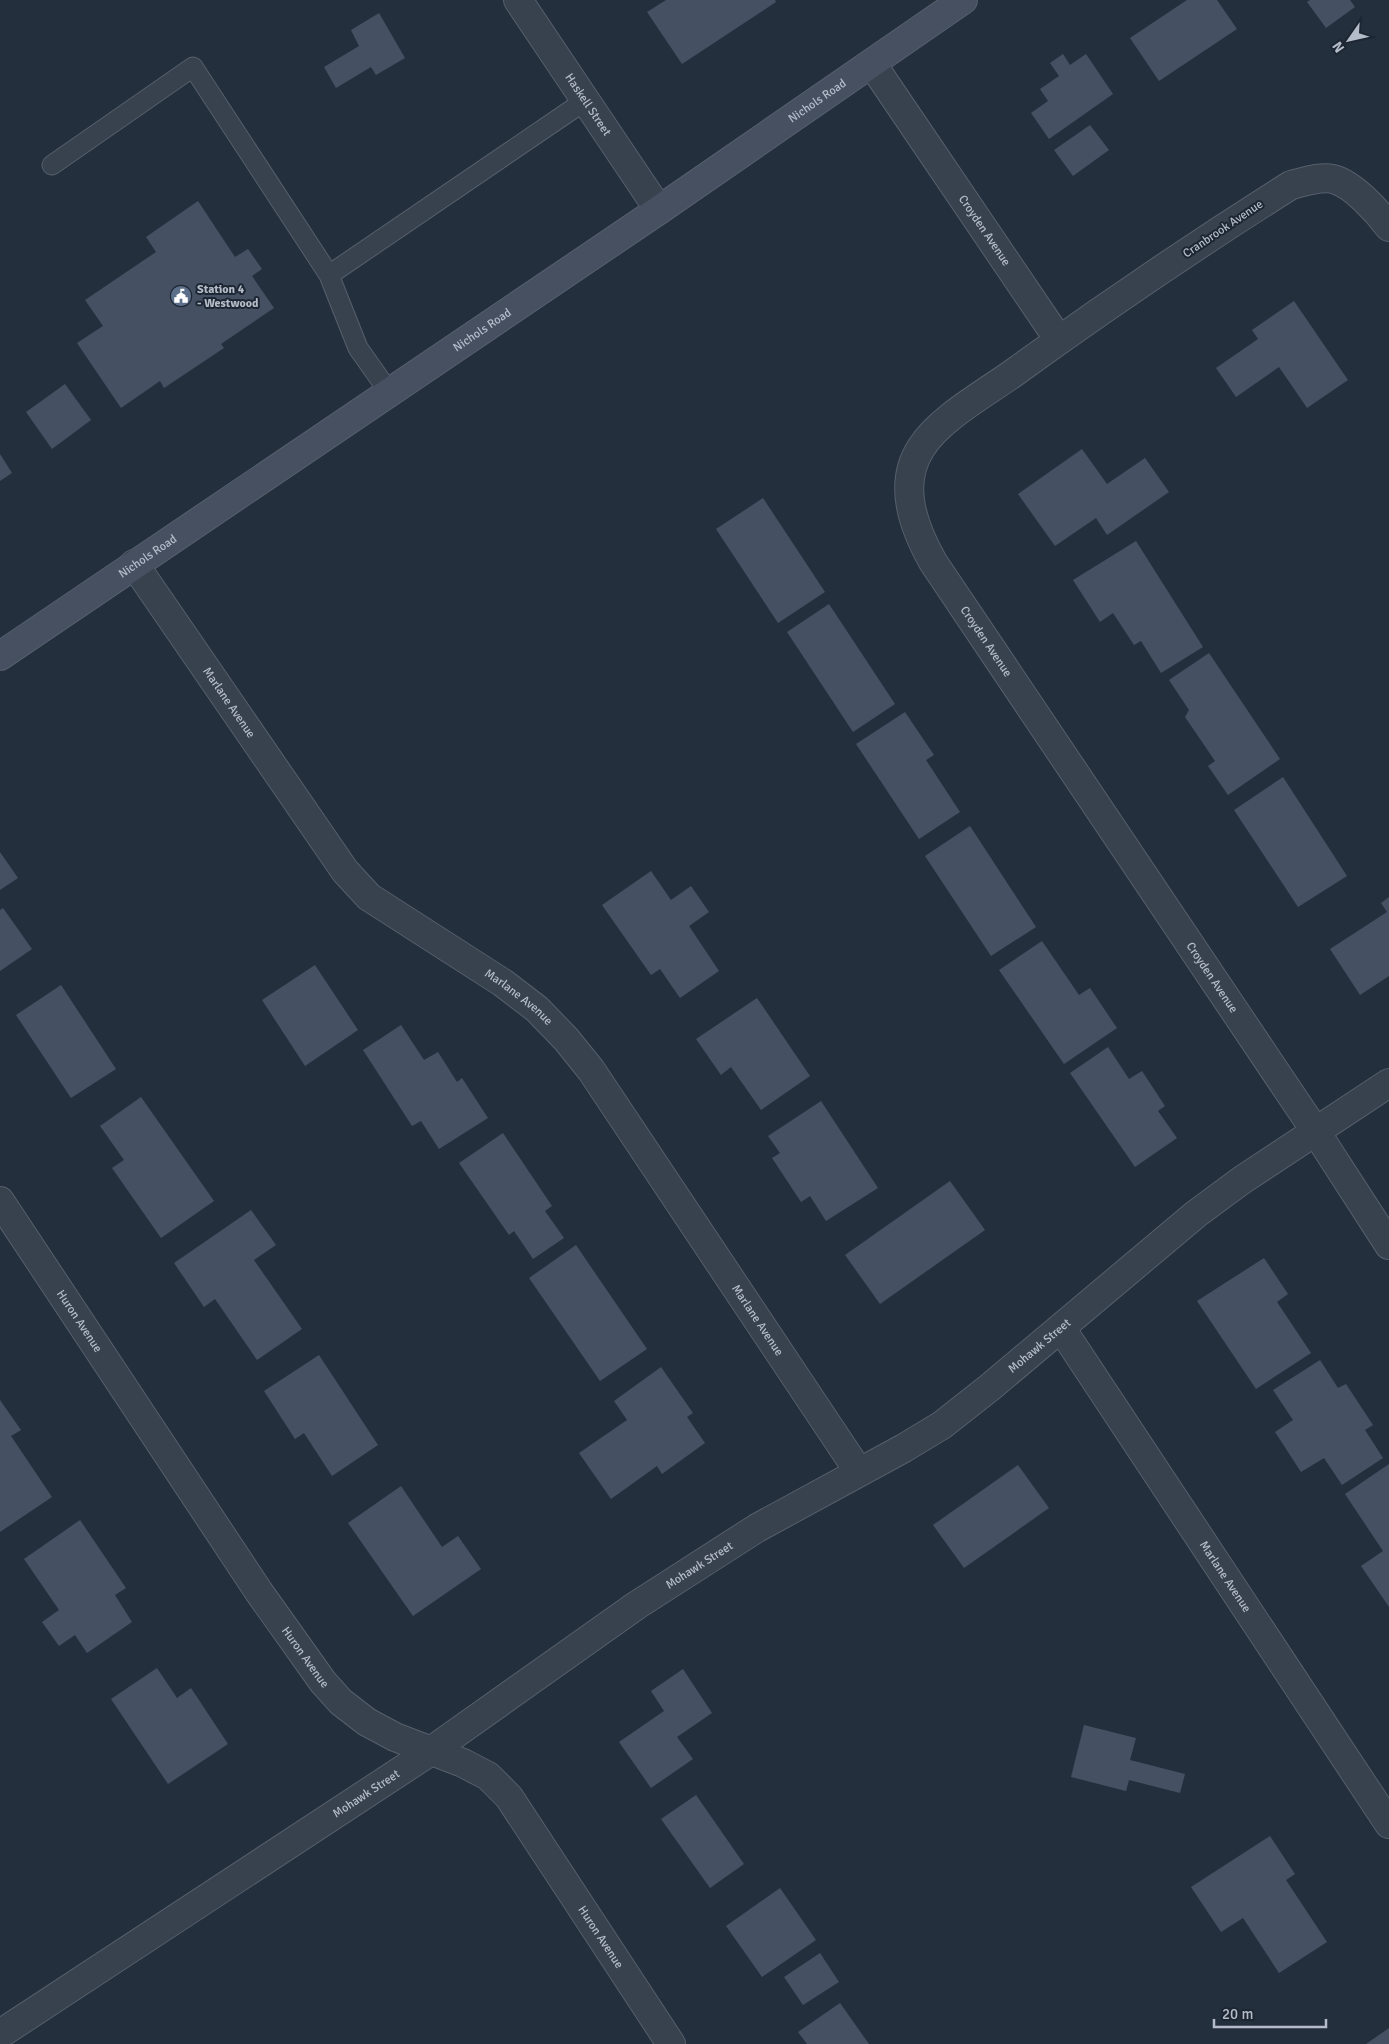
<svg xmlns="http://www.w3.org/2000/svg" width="1389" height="2044" font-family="Signika,sans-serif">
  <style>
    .building { fill: #455162 }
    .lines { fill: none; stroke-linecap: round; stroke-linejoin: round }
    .lane-casing { stroke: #565f6c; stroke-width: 21 }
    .street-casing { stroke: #565f6c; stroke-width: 30 }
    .secondary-casing { stroke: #565f6c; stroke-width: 30 }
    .lane { stroke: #38414e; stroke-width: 19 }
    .street { stroke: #38414e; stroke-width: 28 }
    .secondary { stroke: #465061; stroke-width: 28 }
    .labels { text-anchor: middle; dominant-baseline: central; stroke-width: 4; stroke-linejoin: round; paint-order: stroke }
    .street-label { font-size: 12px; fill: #b4bcc9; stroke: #1d2633 }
    .poi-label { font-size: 12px; font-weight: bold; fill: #b4bcc9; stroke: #1d2633; text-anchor: start }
  </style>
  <rect width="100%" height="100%" fill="#242f3e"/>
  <path class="building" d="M666 0H775L776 2 682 64 647 12Z
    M1187 0H1217L1237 29 1159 81 1130 38Z
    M1310 0H1350L1355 7 1326 28 1307 2Z
    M379 13 405 58 376 75 371 67 336 88 324 67 359 46 351 30Z
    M1063 54 1070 65 1086 54 1113 94 1049 139 1031 113 1048 101 1040 89 1059 76 1050 63Z
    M1090 125 1109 150 1073 176 1054 150Z
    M198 201 235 257 248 249 262 269 252 276 274 308 221 344 224 348 164 388 160 381 121 408 77 343 103 326 85 300 156 252 146 237Z
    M1294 301 1348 380 1307 408 1279 367 1236 397 1216 368 1258 339 1252 330Z
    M65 384 91 420 52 449 26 412Z
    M1082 449 1107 484 1145 458 1169 492 1107 535 1096 518 1055 546 1018 494Z
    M0 454 12 473 0 481Z
    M763 498 825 592 778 623 716 529Z
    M1136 541 1203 647 1161 673 1141 641 1134 645 1113 613 1100 622 1073 580Z
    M829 604 895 704 853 732 787 632Z
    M1209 653 1280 759 1228 795 1208 766 1215 761 1185 717 1189 710 1169 680Z
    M905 712 934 755 926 760 960 812 919 839 856 744Z
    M1283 777 1347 876 1298 907 1234 810Z
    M970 826 1036 927 991 956 925 856Z
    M0 852 18 878 0 890Z
    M651 871 671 900 691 886 709 912 689 926 719 971 680 998 660 969 651 975 602 905Z
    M1389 897V976L1360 995 1330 949 1387 912 1381 903Z
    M3 908 32 949 0 971V910Z
    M1042 941 1079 995 1090 988 1117 1028 1064 1064 999 970Z
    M315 965 358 1030 305 1066 262 1000Z
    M61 985 116 1069 71 1098 16 1015Z
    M757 998 810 1076 761 1110 731 1067 721 1075 696 1039Z
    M401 1025 424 1060 438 1052 457 1082 462 1078 488 1118 439 1149 421 1121 412 1126 363 1050Z
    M1108 1047 1129 1079 1142 1071 1165 1106 1158 1111 1177 1138 1135 1167 1070 1073Z
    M141 1097 214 1201 161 1238 112 1168 124 1160 100 1126Z
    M821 1101 878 1188 826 1221 810 1196 801 1202 772 1158 780 1153 768 1136Z
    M503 1133 552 1206 545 1211 564 1238 533 1259 514 1231 509 1235 459 1163Z
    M950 1181 985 1230 880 1304 845 1255Z
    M251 1210 276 1245 254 1260 302 1329 257 1360 215 1299 204 1307 174 1263Z
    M576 1245 647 1349 600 1381 529 1278Z
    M1264 1258 1288 1294 1277 1302 1311 1353 1256 1389 1197 1301Z
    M319 1355 378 1445 332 1476 304 1433 295 1439 264 1391Z
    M1320 1360 1338 1388 1346 1384 1373 1425 1365 1430 1383 1458 1342 1485 1324 1458 1301 1472 1275 1432 1293 1420 1273 1390Z
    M661 1367 693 1413 687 1417 705 1443 662 1474 657 1466 611 1499 579 1453 627 1420 614 1401Z
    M0 1400 21 1430 11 1436 52 1497 0 1532Z
    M1389 1464V1607L1361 1566 1383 1551 1345 1494Z
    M1018 1465 1049 1508 964 1568 933 1525Z
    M401 1486 442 1547 458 1536 481 1569 413 1616 348 1523Z
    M80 1520 126 1588 115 1595 132 1622 87 1653 75 1635 59 1646 42 1622 59 1610 24 1559Z
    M157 1668 177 1698 191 1688 228 1744 168 1784 111 1699Z
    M683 1669 712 1713 677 1737 693 1759 651 1788 619 1742 664 1711 651 1691Z
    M1084 1725 1136 1738 1130 1760 1185 1774 1180 1793 1129 1780 1126 1791 1071 1777Z
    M696 1795 744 1864 710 1888 661 1819Z
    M1270 1836 1295 1874 1286 1880 1327 1942 1279 1973 1243 1918 1221 1932 1191 1887Z
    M780 1888 816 1940 762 1977 726 1926Z
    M820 1953 839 1982 803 2005 784 1977Z
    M840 2003 869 2044H807L798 2032Z
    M1389 2028V2044H1366Z"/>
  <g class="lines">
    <g class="lane-casing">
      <path id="lane" d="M52 165 193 67 329 275
        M389 392 358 348 329 275 586 100"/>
    </g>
    <g class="street-casing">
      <g id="street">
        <path id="s1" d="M518 0 659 210"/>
        <path id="s2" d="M872 64 1059 340"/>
        <path id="s3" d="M1389 227C1378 212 1353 184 1333 179 1320 176 1304 182 1291 185 1196 245 1103 308 1012 374 984 394 939 419 921 448 897 485 914 528 933 562L1316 1132 1389 1245"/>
        <path id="s4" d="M134 564 345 871 369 897 503 983 537 1009 566 1039 591 1070 859 1472"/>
        <path id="s5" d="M0 1201 259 1592 323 1682 341 1702 367 1722 395 1737 463 1763 488 1776 509 1797 671 2044"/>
        <path id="s6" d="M1061 1328 1389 1824"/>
        <path id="s7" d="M0 2034 431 1751 637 1605 757 1528 904 1448 942 1425 989 1388 1196 1214 1242 1180 1389 1083"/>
      </g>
    </g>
    <g class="secondary-casing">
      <g id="secondary">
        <path id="s8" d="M0 656 659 210 963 0"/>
      </g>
    </g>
    <use href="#lane" class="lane"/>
    <use href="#street" class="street"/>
    <use href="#secondary" class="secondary"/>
  </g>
  <defs>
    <g id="civic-disc" transform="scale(1.125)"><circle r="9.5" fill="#5c6f8a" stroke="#1d2633"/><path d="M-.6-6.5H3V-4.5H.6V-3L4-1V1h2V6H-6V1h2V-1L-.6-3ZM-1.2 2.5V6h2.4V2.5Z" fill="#fff"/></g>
  </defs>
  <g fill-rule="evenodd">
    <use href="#civic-disc" x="181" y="296"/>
  </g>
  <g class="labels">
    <g class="street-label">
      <text stroke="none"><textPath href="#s8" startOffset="988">Nichols Road</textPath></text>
      <text stroke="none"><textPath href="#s1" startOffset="126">Haskell Street</textPath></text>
      <text transform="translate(1223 229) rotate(-34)">Cranbrook Avenue</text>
      <text stroke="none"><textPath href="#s2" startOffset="201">Croyden Avenue</textPath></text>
      <text stroke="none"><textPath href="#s8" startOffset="582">Nichols Road</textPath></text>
      <text stroke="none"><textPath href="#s8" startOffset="178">Nichols Road</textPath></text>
      <text stroke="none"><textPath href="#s3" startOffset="789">Croyden Avenue</textPath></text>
      <text stroke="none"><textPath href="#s4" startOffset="168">Marlane Avenue</textPath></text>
      <text stroke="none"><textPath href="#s3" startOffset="1194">Croyden Avenue</textPath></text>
      <text stroke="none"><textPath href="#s4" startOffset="588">Marlane Avenue</textPath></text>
      <text stroke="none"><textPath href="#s4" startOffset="992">Marlane Avenue</textPath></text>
      <text stroke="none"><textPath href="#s5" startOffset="144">Huron Avenue</textPath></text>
      <text stroke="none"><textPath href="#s7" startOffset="1248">Mohawk Street</textPath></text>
      <text stroke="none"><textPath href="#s7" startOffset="842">Mohawk Street</textPath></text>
      <text stroke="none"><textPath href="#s6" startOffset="298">Marlane Avenue</textPath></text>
      <text stroke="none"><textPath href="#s5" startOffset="549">Huron Avenue</textPath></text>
      <text stroke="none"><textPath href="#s7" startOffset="438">Mohawk Street</textPath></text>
      <text stroke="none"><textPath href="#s5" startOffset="969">Huron Avenue</textPath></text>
    </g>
    <g class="poi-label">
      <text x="197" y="289">Station 4<tspan x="197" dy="14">- Westwood</tspan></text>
    </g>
  </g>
  <g transform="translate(1349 40) rotate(236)" stroke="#1d2633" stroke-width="4" paint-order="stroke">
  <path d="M0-4L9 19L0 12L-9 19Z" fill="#b4bcc9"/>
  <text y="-8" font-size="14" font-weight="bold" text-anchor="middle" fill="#b4bcc9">N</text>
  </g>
  <path d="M1214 2019v8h112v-8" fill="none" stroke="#b4bcc9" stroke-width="2.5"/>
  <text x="1222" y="2019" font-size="15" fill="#b4bcc9" stroke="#1d2633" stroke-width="4" paint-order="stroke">20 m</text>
</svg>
